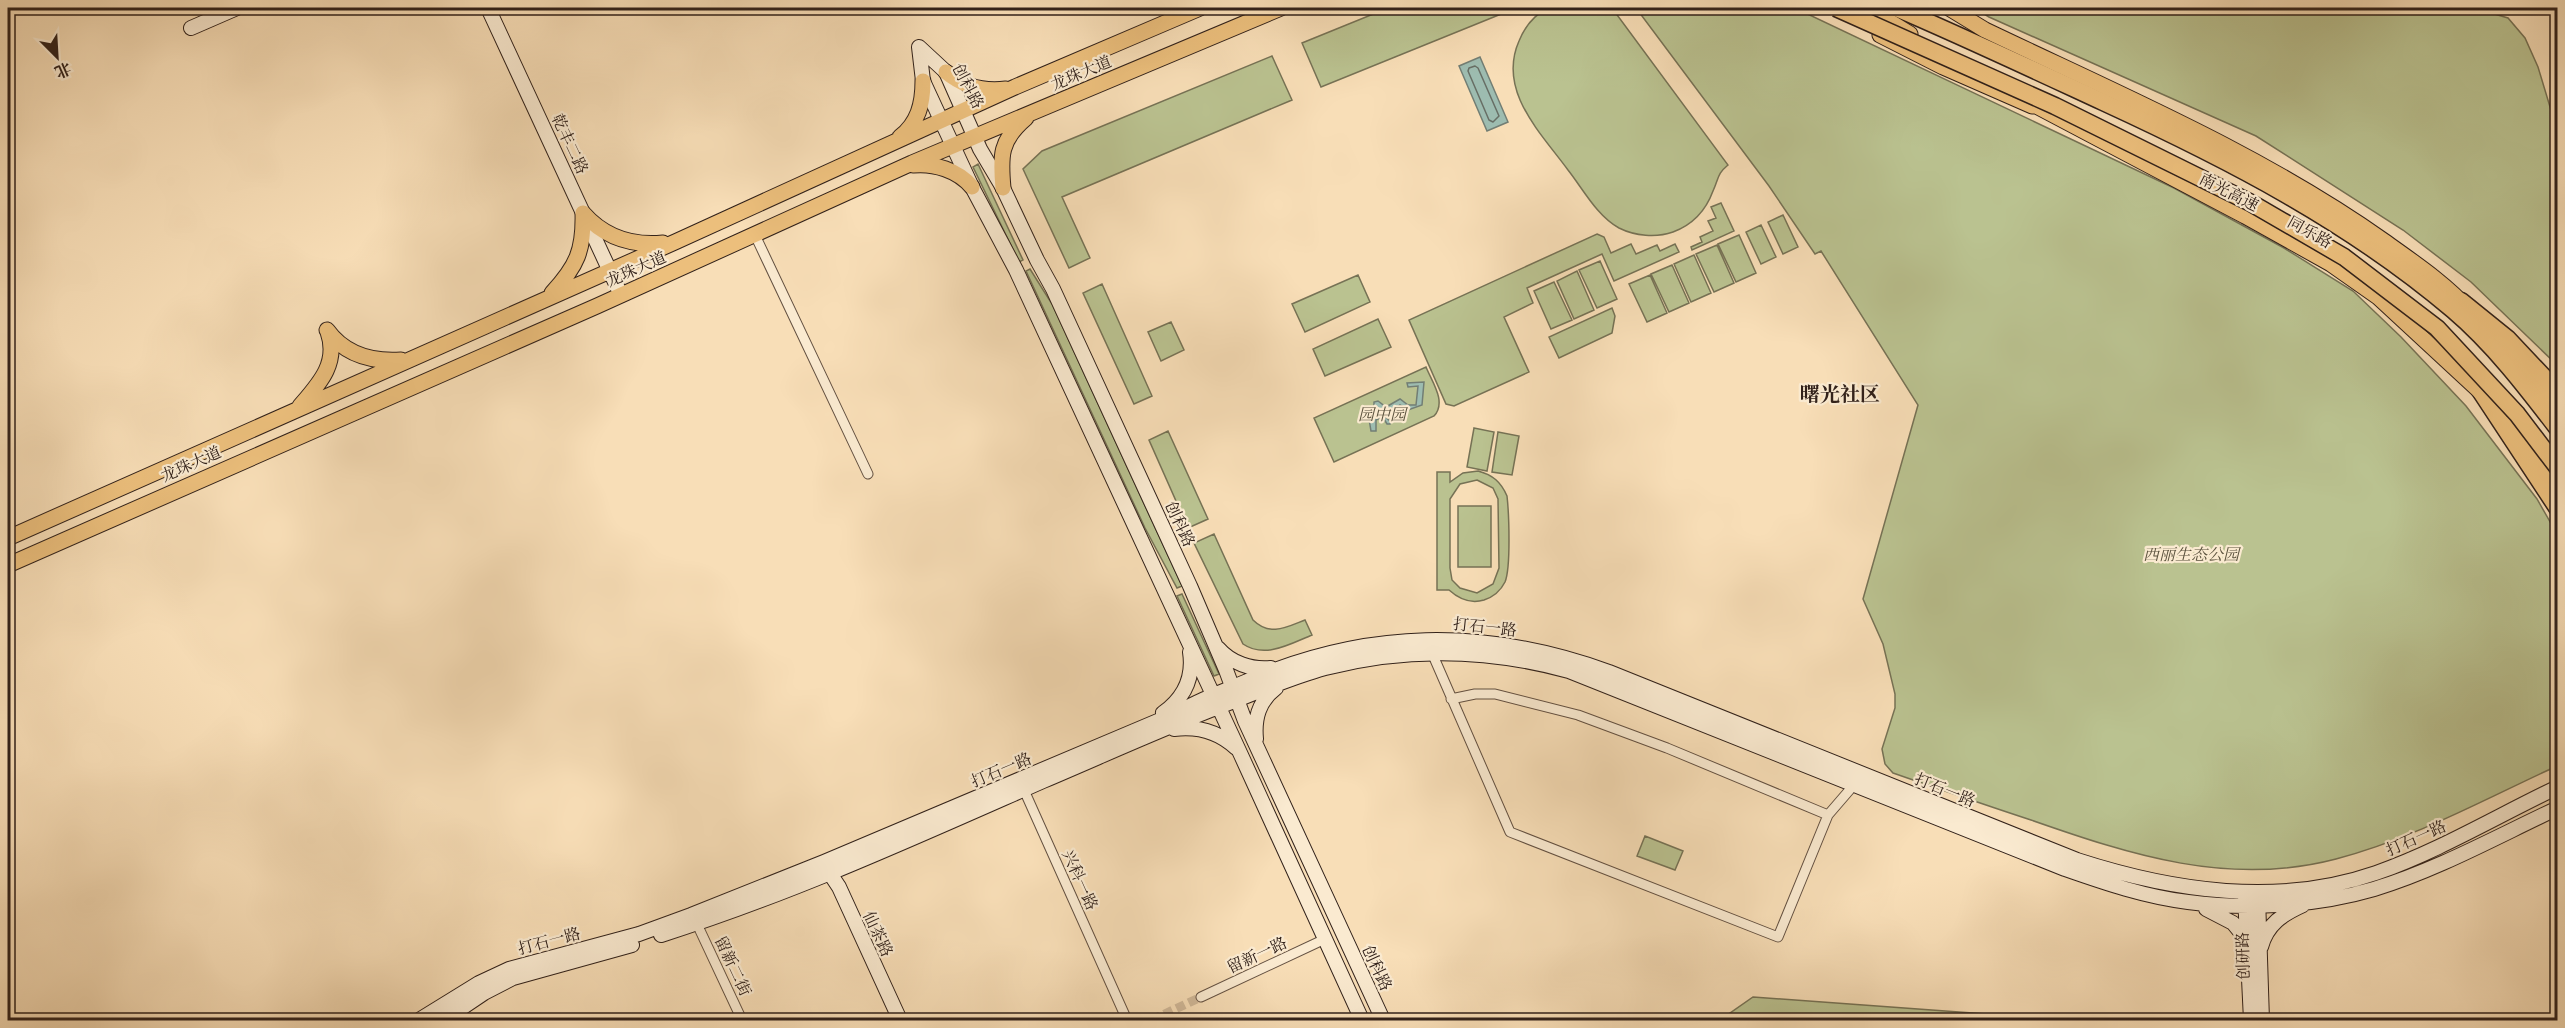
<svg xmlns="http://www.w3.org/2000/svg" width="2565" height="1028" font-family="'IM FELL French Canon','Noto Serif SC',serif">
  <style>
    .green { fill: #bac290; stroke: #767255; stroke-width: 1.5; fill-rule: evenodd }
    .water { fill: #9dbcb0; stroke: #727e74; stroke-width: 1.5 }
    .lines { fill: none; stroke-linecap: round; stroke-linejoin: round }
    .shore { stroke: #676e65; stroke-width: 1.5 }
    .street-tunnel { stroke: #d0b898; stroke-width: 9; stroke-dasharray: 9 4.5; stroke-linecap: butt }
    .street-casing { stroke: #635041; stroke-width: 11 }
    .secondary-casing { stroke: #31211a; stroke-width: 16 }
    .primary-casing { stroke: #31211a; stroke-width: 17 }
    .highway-casing { stroke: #31211a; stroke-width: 19 }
    .street { stroke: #faead0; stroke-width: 9 }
    .secondary { stroke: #faead0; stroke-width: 14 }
    .primary { stroke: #ecbf7c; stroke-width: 15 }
    .highway { stroke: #ecbf7c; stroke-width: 16 }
    .highway-bridge-casing { stroke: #31211a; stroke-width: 19; stroke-linecap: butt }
    .highway-bridge { stroke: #ecbf7c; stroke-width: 16 }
    .labels { text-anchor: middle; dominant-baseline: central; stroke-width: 4.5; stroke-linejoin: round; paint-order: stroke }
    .street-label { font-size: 16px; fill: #31211a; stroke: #faead0 }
    .park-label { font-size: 16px; font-style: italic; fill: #5a513d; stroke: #faead0 }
    .quarter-label { font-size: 20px; font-weight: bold; fill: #31211a; stroke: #faead0 }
  </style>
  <rect width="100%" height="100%" fill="#f8deb7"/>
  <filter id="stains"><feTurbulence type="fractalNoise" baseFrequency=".00333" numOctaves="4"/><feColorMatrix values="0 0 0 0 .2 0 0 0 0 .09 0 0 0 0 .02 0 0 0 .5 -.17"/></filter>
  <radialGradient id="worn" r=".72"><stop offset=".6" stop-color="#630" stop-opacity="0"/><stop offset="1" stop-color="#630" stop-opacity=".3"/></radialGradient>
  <path class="green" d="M1388 8H1516L1321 87 1302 43Z
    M1548 8H1612L1728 165C1717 174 1719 178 1713 191 1706 210 1692 225 1673 232 1656 238 1635 236 1619 228 1597 216 1583 189 1568 170 1541 133 1497 91 1519 41 1525 26 1534 15 1548 8Z
    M1636 8H1795L2174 188 2284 248 2353 291 2401 337 2466 406 2537 499 2557 534V766C2485 799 2413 839 2336 859 2229 887 2131 855 2031 820 1985 805 1939 789 1893 773L1885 764 1882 749 1895 708V694L1883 644 1863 599 1918 405 1821 251 1815 254 1769 186Z
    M1974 8H2474L2508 18 2525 38 2538 67 2557 130V365L2471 282 2403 230 2256 136 1989 17Z
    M1272 56 1292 100 1062 197 1090 258 1069 268 1023 169 1042 151Z
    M978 164 1023 260 1019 262 973 167Z
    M1721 203 1734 231 1692 250 1691 247 1702 242 1700 237 1713 231 1708 221 1716 218 1711 207Z
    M1783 215 1798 247 1783 254 1768 222Z
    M1761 225 1776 257 1761 264 1746 232Z
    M1597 234 1604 237 1611 253 1631 244 1636 254 1657 245 1660 251 1675 244 1679 252 1614 281 1602 254 1527 288 1533 303 1504 317 1529 372 1454 406 1446 404 1409 320Z
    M1739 235 1756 273 1736 282 1718 244Z
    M1717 245 1734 283 1714 292 1696 254Z
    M1694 255 1711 293 1691 302 1674 264Z
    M1600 261 1617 299 1597 308 1579 270Z
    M1672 265 1689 303 1669 312 1651 274Z
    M1030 269 1052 304 1182 586 1177 588 1145 528 1026 271Z
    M1577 271 1594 310 1574 319 1557 281Z
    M1358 275 1370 302 1305 332 1292 304Z
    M1650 275 1667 313 1647 322 1629 284Z
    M1554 282 1572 320 1551 329 1534 291Z
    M1102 284 1152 396 1134 404 1083 293Z
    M1612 308 1615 316 1612 333 1559 358 1549 337Z
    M1378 319 1391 347 1325 376 1313 349Z
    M1171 322 1184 350 1161 361 1148 332Z
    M1426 367C1432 382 1447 402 1434 416L1334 462 1314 418Z
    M1474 428 1494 432 1487 471 1467 467Z
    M1168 431 1208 519 1188 528 1149 440Z
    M1498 432 1519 436 1512 475 1492 472Z
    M1478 471C1493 475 1501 482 1507 496 1509 514 1511 567 1505 582 1501 590 1493 597 1484 600 1471 604 1459 599 1449 590H1437V472H1450V482L1463 473ZM1477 480 1493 488 1498 499 1499 568 1493 584 1477 593 1460 588 1452 580 1450 568V499L1460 484Z
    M1458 506H1491V567H1458Z
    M1214 534 1253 620C1270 637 1287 627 1305 620L1312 635C1290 644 1265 659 1243 644L1194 543Z
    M1182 594 1219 674 1214 676 1177 596Z
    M1645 836 1683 851 1675 870 1637 856Z
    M1753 997 1986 1014 1990 1020H1720Z"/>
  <path class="water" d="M1480 57 1508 122 1487 131 1459 66Z
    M1424 382 1422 405 1408 410 1400 405 1394 410 1383 409 1384 416 1390 421V424H1387L1384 419 1380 418 1376 420V431H1371L1369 419 1365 412 1366 408H1374V402L1378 401 1386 407 1400 399 1408 405H1416L1418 386 1408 387 1407 383Z"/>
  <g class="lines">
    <path class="shore" d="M1475 66 1478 68 1499 116 1493 122 1489 120 1468 71 1469 68Z"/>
    <path class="street-tunnel" d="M1152 1020 1201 997"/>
    <g class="street-casing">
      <path id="street" d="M755 235 868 474
        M1432 653 1510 832 1778 937 1828 815 1853 786
        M1451 699 1475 694H1495L1578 715 1667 748 1828 815
        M1027 787 1024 790 1127 1020
        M697 924 742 1020
        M1201 997 1325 939"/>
    </g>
    <g class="secondary-casing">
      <path id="secondary" d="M488 8 621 295
        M191 28 237 8
        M919 47 946 72 980 149 1003 188 1037 260 1053 289 1190 586 1226 670 1245 721 1383 1020
        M919 47 923 81 972 187 1016 270 1241 755 1362 1020
        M1218 648C1231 663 1251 670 1271 668
        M1166 712 1163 713C1184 698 1194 678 1190 652
        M1174 729C1198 726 1218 731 1236 748
        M1256 739C1254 718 1259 701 1276 688
        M825 866 839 887 900 1020
        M2245 896 2251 1020
        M2258 897 2262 1020
        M2206 909 2233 923 2247 940
        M661 935C791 894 918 836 1043 781 1102 756 1161 729 1221 706 1255 693 1289 678 1325 668 1406 647 1489 649 1569 671L2065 869C2105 883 2146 897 2188 902 2248 910 2316 906 2374 889 2437 870 2498 836 2558 808
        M2261 947C2267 924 2283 914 2303 905
        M419 1020 479 983 509 969 639 934 691 915 824 862 1179 712C1200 699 1222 692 1245 682 1366 629 1485 627 1609 672L2077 860C2173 891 2278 907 2376 873 2439 851 2497 816 2558 787
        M444 1020 484 993 513 978 632 945"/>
    </g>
    <g class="primary-casing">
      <path id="primary" d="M1867 8 1910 34
        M1949 8 1985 30C2121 95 2261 154 2384 241 2413 262 2445 283 2469 310
        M1880 35 1943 67 2032 106
        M946 72C963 86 984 92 1006 89
        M2025 100 2245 216 2331 264 2378 297 2486 397
        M900 137C918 123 923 104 923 81
        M913 165C934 163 958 170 972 187
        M1003 188C1000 156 1000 140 1026 118
        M583 213C604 237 632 246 663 243
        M552 293C577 266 584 250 583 213
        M327 330C345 355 371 362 401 360
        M2488 330 2558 412
        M300 406C319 384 339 363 328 332
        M2509 424 2558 485
        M8 538 675 242 1015 87 1200 8
        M8 565 597 306 912 163 1281 8"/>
    </g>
    <g class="highway-casing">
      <path id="highway" d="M1896 8C1966 38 2034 70 2103 102 2227 159 2348 221 2453 310 2493 344 2526 387 2558 429
        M2461 301 2508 339 2558 392
        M2479 389 2558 509"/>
    </g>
    <use href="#street" class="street"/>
    <use href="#secondary" class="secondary"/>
    <use href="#primary" class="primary"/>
    <use href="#highway" class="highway"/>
    <g class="highway-bridge-casing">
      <path id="highway-bridge" d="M1836 8 2055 106 2251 203 2344 257 2437 328 2517 414 2558 468"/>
    </g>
    <use href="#highway-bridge" class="highway-bridge"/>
  </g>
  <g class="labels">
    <g class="street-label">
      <text transform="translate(1081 73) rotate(-23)">龙珠大道</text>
      <text transform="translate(968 86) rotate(62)">创科路</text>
      <text transform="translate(570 144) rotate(65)">乾丰二路</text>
      <text transform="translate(2229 192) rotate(27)">南光高速</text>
      <text transform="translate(2310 232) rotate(29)">同乐路</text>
      <text transform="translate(636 269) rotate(-24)">龙珠大道</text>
      <text transform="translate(191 464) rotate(-24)">龙珠大道</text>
      <text transform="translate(1180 524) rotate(65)">创科路</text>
      <text transform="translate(1485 627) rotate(6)">打石一路</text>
      <text transform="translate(1001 770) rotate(-23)">打石一路</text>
      <text transform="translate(1945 790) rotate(22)">打石一路</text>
      <text transform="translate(2416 838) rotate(-24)">打石一路</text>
      <text transform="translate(1080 880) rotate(66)">兴科一路</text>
      <text transform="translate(878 934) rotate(65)">仙茶路</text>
      <text transform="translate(549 941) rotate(-15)">打石一路</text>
      <text transform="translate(1257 955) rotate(-25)">留新一路</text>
      <text transform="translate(2243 956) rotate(-92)">创研路</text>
      <text transform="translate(733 966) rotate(65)">留新二街</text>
      <text transform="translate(1377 968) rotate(65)">创科路</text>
    </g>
    <g class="park-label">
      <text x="1382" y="414">园中园</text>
      <text x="2191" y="554">西丽生态公园</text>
    </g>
    <g class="quarter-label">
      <text x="1840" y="394">曙光社区</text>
    </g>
  </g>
  <rect width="2565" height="1028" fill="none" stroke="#f8deb7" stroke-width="30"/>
  <rect x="9" y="9" width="2547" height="1010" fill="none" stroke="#31211a" stroke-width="3"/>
  <rect x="15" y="15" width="2535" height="998" fill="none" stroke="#31211a" stroke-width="1.5"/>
  <g transform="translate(57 57) rotate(156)" stroke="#faead0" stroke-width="4.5" paint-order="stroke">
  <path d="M0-4.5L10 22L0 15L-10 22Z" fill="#31211a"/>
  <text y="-9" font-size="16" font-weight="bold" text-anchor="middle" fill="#31211a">北</text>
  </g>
  <rect width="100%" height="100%" filter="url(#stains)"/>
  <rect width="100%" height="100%" fill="url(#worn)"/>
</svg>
